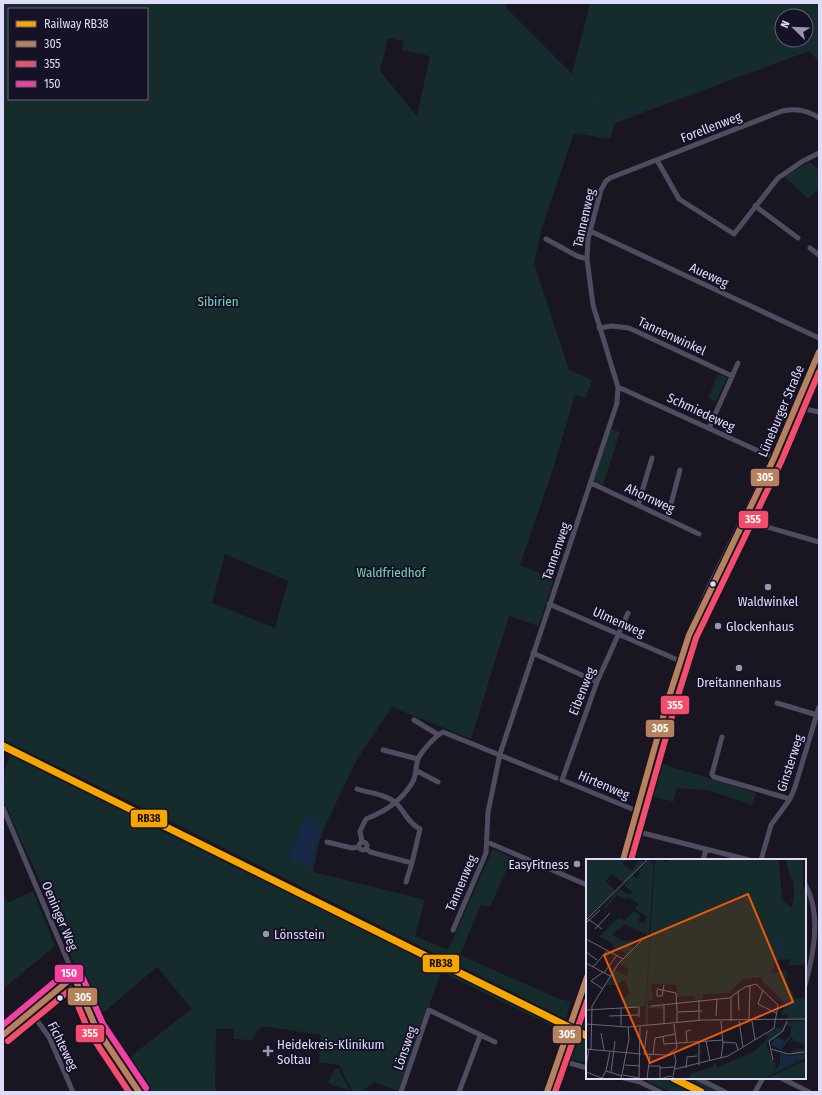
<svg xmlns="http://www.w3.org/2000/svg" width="822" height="1095" font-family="'Fira Sans Condensed',sans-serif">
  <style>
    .green { fill: #162c2c; fill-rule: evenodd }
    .water { fill: #172946 }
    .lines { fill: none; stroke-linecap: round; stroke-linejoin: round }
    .stream { stroke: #172946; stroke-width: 1.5 }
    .street { stroke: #4f4c61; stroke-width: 5 }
    .primary { stroke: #564d65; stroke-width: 8 }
    .bus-1-casing { stroke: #161226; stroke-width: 9 }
    .bus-2-casing { stroke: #161226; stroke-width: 9 }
    .bus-3-casing { stroke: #161226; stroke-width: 9 }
    .bus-1 { stroke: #b6815c; stroke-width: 6 }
    .bus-2 { stroke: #f44d6c; stroke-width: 6 }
    .bus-3 { stroke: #f240a1; stroke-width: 6 }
    .rail-1-casing { stroke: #161226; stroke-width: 10 }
    .rail-1 { stroke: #f7a600; stroke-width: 7 }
    .bus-dot { fill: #dfdbfb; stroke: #161226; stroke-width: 1.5 }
    .poi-dot { fill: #9a96af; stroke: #161226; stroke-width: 1.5 }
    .labels { text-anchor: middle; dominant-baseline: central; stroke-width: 4; stroke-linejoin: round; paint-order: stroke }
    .street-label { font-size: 13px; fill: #dfdbfb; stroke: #161226 }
    .park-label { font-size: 13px; fill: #6fd3bb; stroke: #161226 }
    .poi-label { font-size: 13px; fill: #dfdbfb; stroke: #161226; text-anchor: start }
    .inset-river { fill: none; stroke: #172946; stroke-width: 2 }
    .inset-road { fill: none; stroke: #686579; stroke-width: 1 }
    .view { fill: #e8590c; fill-opacity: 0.15; stroke: #e8590c; stroke-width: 2 }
    .inset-edge { fill: none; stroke: #dfdbfb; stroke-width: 2 }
    .line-badge { stroke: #161226; stroke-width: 1.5 }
    .badge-label { font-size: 11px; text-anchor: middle; font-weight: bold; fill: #fff }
    .pale-badge-label { font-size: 11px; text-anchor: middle; font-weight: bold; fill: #111 }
  </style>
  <rect width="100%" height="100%" fill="#191622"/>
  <path class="green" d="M3 3H507L506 8 572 74 590 3H819V61L809 51 615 123 610 139 574 133 541 231 534 263 569 370 592 380 586 398 575 395 552 472 520 565 554 579 538 626 509 616 471 739 392 707 356 761 326 824 319 842 313 872 425 900 415 936 448 950 493 849 512 858 490 907 481 904 460 955 557 998 571 1002 566 1019 178 825 3 740ZM9 9H147V99H9ZM782 16H806V40H782ZM388 38 404 41 402 50 430 56 417 116 380 71ZM225 554 288 581 275 628 212 603ZM300 826 323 827 317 841 312 866 289 857 298 837Z
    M810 162 819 171V189L808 199 784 176Z
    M718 374 727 378 716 402 708 398Z
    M611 429 620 432 603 485 594 481Z
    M11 752 564 1026 563 1031 441 972 399 1091 374 1082 361 1092H353L339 1065 319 1062 321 1035 263 1026 256 1032 252 1040 234 1039V1029H216L215 1085 217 1092H144L122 1063 192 1009 157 967 97 1018 42 886 3 800V775Z
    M659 763 756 793 752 805 708 790 677 788 673 802 649 795Z
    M33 891 55 946 3 989V893L7 903Z
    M585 1004 587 1009V1029L577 1025Z
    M574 1031 587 1038V1063L569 1059 566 1055Z
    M338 1068 350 1091 328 1083 334 1070Z
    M641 1078H669L697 1092H670Z
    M682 1078H695L723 1092H709Z"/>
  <path class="water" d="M310 816 323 827 317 841 312 866C303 867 296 863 289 857L298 837 300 826Z"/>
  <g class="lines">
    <path class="stream" d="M494 3 612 115
      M615 118 819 41"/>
    <path class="street" d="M657 160 679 199 734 234 778 178 803 161 819 153
      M755 206 798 238
      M590 231 819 338
      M546 239 577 256 587 259
      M810 248 819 255
      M599 328 612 326 629 328 732 376
      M618 387 774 458
      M796 407 819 412
      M709 428 738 363
      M591 483 699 534
      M638 505 652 458
      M667 519 680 470
      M743 520 819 542
      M549 604 680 661
      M628 613 597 682 562 780 637 811
      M533 653 597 682
      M777 703 817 715
      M414 720 437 734
      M722 737 712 774 714 777 790 799
      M383 750 418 759
      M417 771 438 782
      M357 789C369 793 386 794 396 803 405 812 408 823 420 829L412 863 370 852 366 848
      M3 808 96 1028 139 1092
      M631 830 749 860
      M327 842 352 848 359 847
      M362 842 360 831 366 819C386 811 401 801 412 783 417 776 415 767 418 759 420 753 436 735 443 732L556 778
      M487 842 587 885
      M359 846a4 4 0 1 1 8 0a4 4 0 1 1-8 0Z
      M703 860 706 850
      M761 860 771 825 790 799 795 787 819 707
      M406 882 412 863
      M805 884C822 913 814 954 805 985
      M453 930 486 853 488 812 500 754 617 403 618 387 593 305 587 259 588 239 601 190 606 181 610 178 782 111C796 108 808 110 819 118
      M31 1012 49 1037 73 1092
      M3 1035 68 981 75 979
      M559 1060 587 1068
      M624 1078 640 1082 660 1092
      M697 1078 725 1092
      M781 1078 809 1092
      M401 1092 429 1010 495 1042
      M459 1092 480 1036
      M755 1092 763 1078"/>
    <path class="primary" d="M623 860 668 700 689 635 711 586 774 458 819 352
      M547 1092 587 977"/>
    <g class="bus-1-casing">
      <path id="bus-1" d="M623 860 668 700 689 635 774 458 819 352
        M3 1035 68 981 75 979 96 1028 139 1092
        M547 1092 587 977"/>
    </g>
    <g class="bus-2-casing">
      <path id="bus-2" d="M631 860 676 702 696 638 781 462 819 372
        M8 1041 71 989 89 1032 129 1092
        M555 1092 587 1001"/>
    </g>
    <g class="bus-3-casing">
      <path id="bus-3" d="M3 1025 64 974 78 972 82 976 103 1024 146 1088"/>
    </g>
    <use href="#bus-1" class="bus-1"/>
    <use href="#bus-2" class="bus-2"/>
    <use href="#bus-3" class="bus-3"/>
    <g class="rail-1-casing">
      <path id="rail-1" d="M3 746 587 1036
        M673 1078 701 1092"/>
    </g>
    <use href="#rail-1" class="rail-1"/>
  </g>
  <g class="bus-dot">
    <circle cx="713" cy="584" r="3.5"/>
    <circle cx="60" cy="998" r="3.5"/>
  </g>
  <g class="poi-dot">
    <circle cx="768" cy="587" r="4"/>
    <circle cx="718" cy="626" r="4"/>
    <circle cx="739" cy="668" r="4"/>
    <circle cx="577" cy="864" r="4"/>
    <circle cx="266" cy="934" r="4"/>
    <path d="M266 1045h4v4h4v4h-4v4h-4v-4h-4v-4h4z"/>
  </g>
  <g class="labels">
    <g class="street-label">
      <text transform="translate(711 127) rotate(-21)">Forellenweg</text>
      <text transform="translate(584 218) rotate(-77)">Tannenweg</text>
      <text transform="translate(709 275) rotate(25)">Aueweg</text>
      <text transform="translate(672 336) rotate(25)">Tannenwinkel</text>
      <text transform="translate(781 411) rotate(-67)">Lüneburger Straße</text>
      <text transform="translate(701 412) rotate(25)">Schmiedeweg</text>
      <text transform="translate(650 498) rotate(25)">Ahornweg</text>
      <text transform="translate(556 551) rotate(-71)">Tannenweg</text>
      <text transform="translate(619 622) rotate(24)">Ulmenweg</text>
      <text transform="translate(582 691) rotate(-68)">Eibenweg</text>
      <text transform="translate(790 763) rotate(-72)">Ginsterweg</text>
      <text transform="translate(604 785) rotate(23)">Hirtenweg</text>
      <text transform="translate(461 883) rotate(-67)">Tannenweg</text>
      <text transform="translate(60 916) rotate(67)">Oeninger Weg</text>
      <text transform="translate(63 1046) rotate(64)">Fichteweg</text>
      <text transform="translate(405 1048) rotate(-71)">Lönsweg</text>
    </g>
    <g class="park-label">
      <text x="218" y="301">Sibirien</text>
      <text x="391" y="572">Waldfriedhof</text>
    </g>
    <g class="poi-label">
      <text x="768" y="601" text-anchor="middle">Waldwinkel</text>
      <text x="726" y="626">Glockenhaus</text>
      <text x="739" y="682" text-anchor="middle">Dreitannenhaus</text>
      <text x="569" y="864" text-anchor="end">EasyFitness</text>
      <text x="274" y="934">Lönsstein</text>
      <text x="277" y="1044">Heidekreis-Klinikum<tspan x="277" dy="15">Soltau</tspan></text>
    </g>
  </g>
  <g transform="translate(586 859)">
    <rect width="220" height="220" fill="#191622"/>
    <path d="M0 0H40L36 5 46 11 52 2 49 0 59 3 38 24 26 15 19 22 30 32 0 59ZM74 0 79 3 83 0H193L196 41 206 49 208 37 207 21 204 18 200 0H217V28L220 29V117L218 105 203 107 204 100 189 102 184 114 201 112 200 120 209 140 220 139V160L201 161 202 156H195L200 144 177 123 176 118 157 120 145 131V134L117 135V140L109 141V137L91 138V126L65 125 67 141 62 142V147H78V150L62 149V166H59L69 1ZM62 1 68 5 63 77 39 65 26 76 38 82 50 80 44 86 47 89 41 95 29 89 27 92 28 86 0 69 14 77 29 62 33 59 38 62 48 52 54 56 52 62 58 65 61 58 49 50 53 45 42 38 39 41 31 36 20 49 18 48 33 30 43 36 46 33 38 26 47 16 51 19 54 15 52 12ZM58 79H64L58 167 59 147 41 149 38 143V139L44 135 39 121 29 126H20L29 111 40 117 43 110 33 105ZM220 161V199L214 202 177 220H167V216L166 220H102L106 214 127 208 129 213 127 206 130 205 131 209 169 192 182 179 180 175 189 169H196L200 163ZM200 166 206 168 204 172 207 180 202 186 208 181 218 186 217 191 212 189 211 192 207 190 206 196H212V202L197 208 195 204 188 213 191 205 187 202 180 185 194 176ZM220 201V220H179L210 206Z" fill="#162c2c" fill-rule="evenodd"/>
    <path d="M190 178 199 181 193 190 185 185ZM197 194 201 197 215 196V199L196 209Z" fill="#172946"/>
    <path class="inset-river" d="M181 122 195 87 193 77M181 123 205 149M202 159 208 146 220 142M205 177 220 180M194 191 211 168 220 167M195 211V194"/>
    <path class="inset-road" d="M2 60 16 70M0 61 62 0M0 64 14 51M9 70 24 54M0 80 37 100M0 93 11 101M0 104 24 117M7 108 22 91M17 113 5 122 17 130M18 114 31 96M71 130 90 134 91 152M71 131V137H76L78 126M177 131 172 145 190 154M152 132 153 152M65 147 143 139 159 128 170 125 192 146 188 169 182 173 142 197 89 210M0 151 53 148V158M23 157 52 156M130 157 131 140M113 161V141M135 162 137 185 135 199M145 162V138M153 162 157 188M163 162 164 126M166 162 169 181M91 164V153L116 152M0 165 42 168 117 161 220 160M78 165V146M35 166V149M61 171 58 195 81 196 91 189 88 165M15 174 18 191M77 178 78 185 137 181M120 182 124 202M137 183 150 184 152 191M101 184 100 172 105 171M0 190 55 195M5 190 6 147 32 105 58 79M185 190 202 195 218 193M67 196 69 179 89 175M187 201 183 182 197 172 201 162M39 206 54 207M113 206V183M63 207H74V220M0 208 3 190M74 209 89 208M100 209 101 198 111 197M20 212 24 192M0 213 16 219M25 213 29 182M37 216 53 219M87 217 90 202 88 193M16 219 20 212 36 217M35 220 43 180 42 168M53 220 54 168M61 220 64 196M74 220 84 217 90 220"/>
    <path class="view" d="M162 35 207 143 64 204 18 96Z"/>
    <rect width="220" height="220" class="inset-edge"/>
  </g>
  <g class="line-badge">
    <rect x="750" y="468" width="30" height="19" rx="4" fill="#b6815c"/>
    <rect x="738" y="510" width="31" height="19" rx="4" fill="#f44d6c"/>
    <rect x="660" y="695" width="30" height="20" rx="4" fill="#f44d6c"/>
    <rect x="645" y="719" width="30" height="19" rx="4" fill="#b6815c"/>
    <rect x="130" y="809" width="38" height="19" rx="4" fill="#f7a600"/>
    <rect x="422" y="954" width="38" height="19" rx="4" fill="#f7a600"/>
    <rect x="54" y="964" width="30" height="19" rx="4" fill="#f240a1"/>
    <rect x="67" y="987" width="31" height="19" rx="4" fill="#b6815c"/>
    <rect x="75" y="1024" width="30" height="19" rx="4" fill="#f44d6c"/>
    <rect x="552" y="1025" width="30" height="19" rx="4" fill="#b6815c"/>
  </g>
  <g class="badge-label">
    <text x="765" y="481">305</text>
    <text x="753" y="523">355</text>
    <text x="675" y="709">355</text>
    <text x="660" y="732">305</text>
    <text x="69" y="977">150</text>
    <text x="83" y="1001">305</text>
    <text x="90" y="1037">355</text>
    <text x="567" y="1038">305</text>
  </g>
  <g class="pale-badge-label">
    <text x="149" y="822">RB38</text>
    <text x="441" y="967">RB38</text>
  </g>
  <rect width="822" height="1095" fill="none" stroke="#dfdbfb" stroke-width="8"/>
  <rect x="8" y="8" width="140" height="92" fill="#161226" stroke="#66627b"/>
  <rect x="16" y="21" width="20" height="6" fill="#f7a600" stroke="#66627b"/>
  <text x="44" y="28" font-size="12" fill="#dfdbfb">Railway RB38</text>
  <rect x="16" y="41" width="20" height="6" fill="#b6815c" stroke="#66627b"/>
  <text x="44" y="48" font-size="12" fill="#dfdbfb">305</text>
  <rect x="16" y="61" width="20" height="6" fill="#f44d6c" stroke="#66627b"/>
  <text x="44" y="68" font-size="12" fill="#dfdbfb">355</text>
  <rect x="16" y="81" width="20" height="6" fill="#f240a1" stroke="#66627b"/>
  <text x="44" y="88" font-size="12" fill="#dfdbfb">150</text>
  <g transform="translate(794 28) rotate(293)"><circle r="19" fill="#161226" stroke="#66627b"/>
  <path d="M0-3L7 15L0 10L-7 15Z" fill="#9a96af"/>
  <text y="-6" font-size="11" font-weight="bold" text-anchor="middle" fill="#dfdbfb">N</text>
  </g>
</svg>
